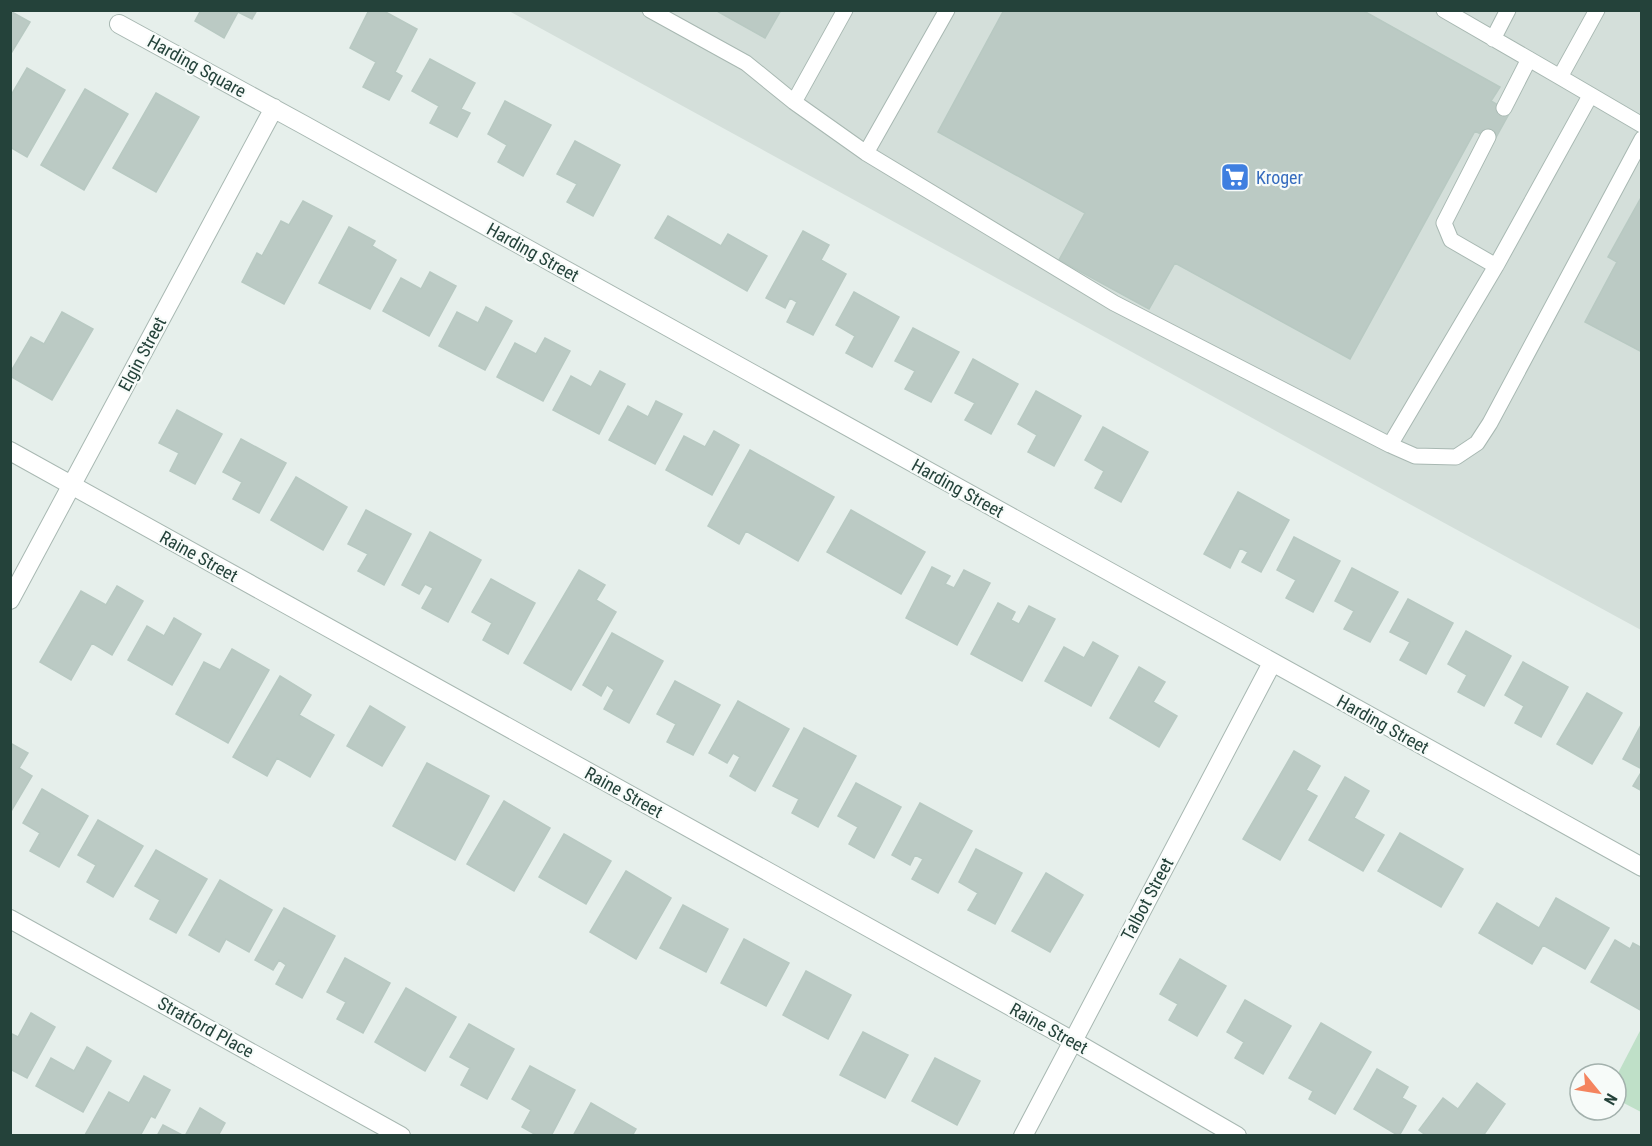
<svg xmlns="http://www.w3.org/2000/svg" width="1652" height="1146" font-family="'Roboto Condensed',sans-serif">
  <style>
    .built { fill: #d4dfda }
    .green { fill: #bfe0c8 }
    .building { fill: #bbcac4; stroke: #b8c9c2; stroke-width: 1.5 }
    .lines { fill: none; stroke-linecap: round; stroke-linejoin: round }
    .service-casing { stroke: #a8b8b2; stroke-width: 17 }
    .minor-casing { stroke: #a8b8b2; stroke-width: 20 }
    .service { stroke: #fff; stroke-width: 15 }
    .minor { stroke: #fff; stroke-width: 18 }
    .labels { text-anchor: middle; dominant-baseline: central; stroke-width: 4.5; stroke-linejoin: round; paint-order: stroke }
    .street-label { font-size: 18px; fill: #24423a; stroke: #f7fbf9 }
    .shop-label { font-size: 18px; fill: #366cbe; stroke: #f7fbf9; text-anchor: start }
  </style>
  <rect width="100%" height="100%" fill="#e6efeb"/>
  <path class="built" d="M509 11H1641V630L1393 495Z"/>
  <path class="green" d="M1641 1029V1112L1616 1099V1077Z"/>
  <path class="building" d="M201 10H257L252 19 238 12 224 38 195 21Z
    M369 10H382L417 29 395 72 402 76 389 100 363 87 376 62 350 48Z
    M715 10H781L765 38Z
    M1004 10H1362L1500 87 1491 101 1510 112 1494 141 1475 131 1350 359 1175 263 1149 309 1059 260 1085 213 938 132Z
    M10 11 30 22 10 55Z
    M430 59 475 83 461 109 470 113 457 137 430 123 439 106 412 91Z
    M27 68 65 90 27 157 10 147V97Z
    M85 89 128 114 84 190 41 165Z
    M156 93 199 117 156 192 113 168Z
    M505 101 551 125 523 176 498 162 507 145 488 134Z
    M575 141 620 165 593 216 567 202 577 184 557 174Z
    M1642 196V352L1585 322 1617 262 1608 257Z
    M303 201 332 216 284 304 242 282 257 253 262 256 281 221 289 225Z
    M668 216 721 246 728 234 767 256 747 291 655 238Z
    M349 227 375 241 372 246 396 260 370 309 319 283Z
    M803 231 829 245 821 260 846 274 813 335 787 322 797 302 790 298 785 308 766 298Z
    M430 272 456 286 429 336 383 311 401 278 421 289Z
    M854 292 899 317 872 367 846 353 855 336 836 325Z
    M486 307 512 321 485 370 439 346 457 312 478 323Z
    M62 312 93 329 52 400 10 376V373L31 337 44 344Z
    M913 328 959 352 931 402 905 389 915 371 895 361Z
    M545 338 570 351 543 401 497 377 515 343 536 354Z
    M973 359 1018 384 991 434 965 420 975 403 955 393Z
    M600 371 625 384 599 434 553 410 571 376 591 387Z
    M1036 391 1081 416 1054 466 1028 452 1037 435 1018 424Z
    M656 401 682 414 655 464 609 440 628 406 648 417Z
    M177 410 222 434 195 484 170 471 179 453 159 443Z
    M1103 427 1148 452 1121 502 1095 488 1104 471 1085 460Z
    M714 431 739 445 712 495 666 470 684 436 705 447Z
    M241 439 286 463 259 513 233 499 242 482 223 472Z
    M750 450 834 497 798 561 746 531 739 544 708 526Z
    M296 477 347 507 323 550 271 520Z
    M1238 492 1289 520 1261 572 1242 562 1248 552 1240 548 1230 568 1204 554Z
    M366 510 411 534 384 585 358 571 368 554 348 544Z
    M851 510 925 552 901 594 827 552Z
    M430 532 481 560 448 622 422 608 433 588 425 584 419 594 402 585Z
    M1294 537 1340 561 1313 612 1286 598 1296 580 1277 570Z
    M932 567 950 576 945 584 954 588 964 570 990 583 957 645 906 618Z
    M1352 568 1398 592 1370 642 1344 629 1354 611 1335 601Z
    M579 570 605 585 596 600 616 612 571 690 524 663Z
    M491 579 535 603 508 654 483 640 492 623 472 612Z
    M117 586 143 601 112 655 92 643 71 680 40 662 81 591 106 605Z
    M1408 599 1453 623 1426 674 1400 660 1410 642 1390 632Z
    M998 603 1015 612 1011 620 1019 624 1029 606 1055 619 1022 681 971 654Z
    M174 618 201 634 172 685 128 660 147 626 164 636Z
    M1466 631 1511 656 1484 706 1458 692 1467 675 1448 664Z
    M612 633 663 661 629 723 604 709 614 690 607 685 601 696 583 685Z
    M1093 642 1118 656 1091 706 1045 681 1064 647 1084 658Z
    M232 649 269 670 228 743 176 714 204 662 220 670Z
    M1523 662 1568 687 1541 737 1515 723 1524 706 1505 695Z
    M1139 667 1165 682 1153 702 1177 716 1159 747 1110 718Z
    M280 676 311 695 299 715 334 735 310 777 277 758 267 776 233 757Z
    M675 681 720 705 693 755 667 742 676 724 657 714Z
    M1587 693 1622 713 1592 764 1557 744Z
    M738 701 789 729 755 791 730 776 740 757 733 753 727 763 709 753Z
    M370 706 405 727 382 766 347 746Z
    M1641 725 1642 726V769L1623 759Z
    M804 728 856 756 818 827 792 813 799 799 773 786Z
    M10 743 28 753 19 768 32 776 10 813Z
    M1294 751 1320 766 1306 790 1317 796 1280 860 1243 839Z
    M427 763 489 796 455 860 393 826Z
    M1642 771V791L1633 786Z
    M1345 777 1369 791 1354 818 1384 835 1363 871 1309 840Z
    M856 783 901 807 874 858 849 844 858 827 838 816Z
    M42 789 88 816 59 867 30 851 40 833 23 823Z
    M504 801 550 828 514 891 467 864Z
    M920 803 972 831 938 893 912 879 923 859 915 855 910 865 892 855Z
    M98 820 143 846 113 897 87 882 96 865 78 855Z
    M1400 833 1463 869 1441 907 1378 871Z
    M564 834 611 861 586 904 539 877Z
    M976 849 1022 873 995 924 968 910 978 893 959 882Z
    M156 850 207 879 176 933 150 919 160 900 135 886Z
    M626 871 671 898 636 959 590 932Z
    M1046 873 1083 895 1050 952 1012 931Z
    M220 880 272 910 249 952 226 939 219 952 189 935Z
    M1556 898 1609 928 1585 969 1543 945 1532 964 1479 933 1497 903 1539 928Z
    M683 905 728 929 706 972 660 948Z
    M284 908 335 936 302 998 276 984 286 965 279 960 273 970 255 960Z
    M744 939 789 963 766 1006 721 983Z
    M1615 940 1630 949 1633 943 1642 948V1011L1591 982Z
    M345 958 390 983 363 1033 337 1019 346 1002 327 992Z
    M1180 959 1226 986 1197 1036 1169 1020 1178 1004 1160 994Z
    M806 971 851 995 828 1039 783 1015Z
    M406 988 456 1017 425 1071 375 1042Z
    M1245 1000 1291 1026 1263 1074 1235 1058 1244 1042 1227 1032Z
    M31 1013 55 1027 27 1078 10 1069V1033L18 1037Z
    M1321 1023 1371 1052 1335 1114 1309 1099 1313 1091 1289 1078Z
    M469 1024 514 1049 487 1099 461 1085 470 1068 450 1057Z
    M863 1032 908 1055 885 1098 840 1075Z
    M87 1047 111 1061 83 1112 36 1086 51 1058 74 1071Z
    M935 1058 980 1081 957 1125 912 1101Z
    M530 1066 575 1090 551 1136H538L522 1127 531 1110 512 1099Z
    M1377 1069 1408 1087 1402 1098 1416 1106 1399 1136 1354 1109Z
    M144 1076 170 1090 155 1118 151 1116 140 1136 85 1135 109 1092 129 1103Z
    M1477 1083 1505 1104 1483 1136H1427L1419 1130 1443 1098 1458 1109Z
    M591 1103 636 1129 632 1136H573Z
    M200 1108 225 1123 218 1136H185Z
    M163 1125 184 1136H157Z"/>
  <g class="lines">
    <g class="service-casing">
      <path id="service" d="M650 10 746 63 794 102 866 153 1114 303 1390 445 1415 456 1456 457 1477 443 1490 423 1642 139
        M1444 10 1560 77 1642 125
        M1493 39 1508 10
        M1560 77 1597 10
        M794 102 845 10
        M1504 108 1529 59
        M1488 137 1444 223 1451 240 1496 266
        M866 153 947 10
        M1390 445 1496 266 1590 96"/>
    </g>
    <g class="minor-casing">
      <path id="minor" d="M119 24 304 125 1642 867
        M10 451 1073 1041 1237 1136
        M10 600 274 108
        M10 919 401 1136
        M1023 1136 1272 663"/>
    </g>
    <use href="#service" class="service"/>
    <use href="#minor" class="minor"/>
  </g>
  <defs>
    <g id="supermarket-square" transform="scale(1.5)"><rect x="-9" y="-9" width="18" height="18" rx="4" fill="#3f7fe0" stroke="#f7fbf9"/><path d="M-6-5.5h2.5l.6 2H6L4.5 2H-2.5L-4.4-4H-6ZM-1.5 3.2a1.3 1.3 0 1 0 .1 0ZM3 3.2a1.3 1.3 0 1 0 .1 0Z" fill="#fff"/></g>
  </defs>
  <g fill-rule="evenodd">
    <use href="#supermarket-square" x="1235" y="177"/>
  </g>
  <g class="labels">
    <g class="street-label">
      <text transform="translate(197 66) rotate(29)">Harding Square</text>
      <text transform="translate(533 252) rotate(29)">Harding Street</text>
      <text transform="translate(142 354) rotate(-62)">Elgin Street</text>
      <text transform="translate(958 488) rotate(29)">Harding Street</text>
      <text transform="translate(199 556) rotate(29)">Raine Street</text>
      <text transform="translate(1383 724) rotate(29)">Harding Street</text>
      <text transform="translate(624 792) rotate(29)">Raine Street</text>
      <text transform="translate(1147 899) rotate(-62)">Talbot Street</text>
      <text transform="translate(206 1027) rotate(29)">Stratford Place</text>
      <text transform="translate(1049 1028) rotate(29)">Raine Street</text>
    </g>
    <g class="shop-label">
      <text x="1256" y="177">Kroger</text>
    </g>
  </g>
  <rect width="1652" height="1146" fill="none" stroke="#24423a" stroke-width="24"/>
  <g transform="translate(1598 1092) rotate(120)"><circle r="28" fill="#f7fbf9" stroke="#a3b1ad" stroke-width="1.5"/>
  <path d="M0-4.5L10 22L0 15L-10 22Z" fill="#f4845f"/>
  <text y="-9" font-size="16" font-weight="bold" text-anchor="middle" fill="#24423a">N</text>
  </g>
</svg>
